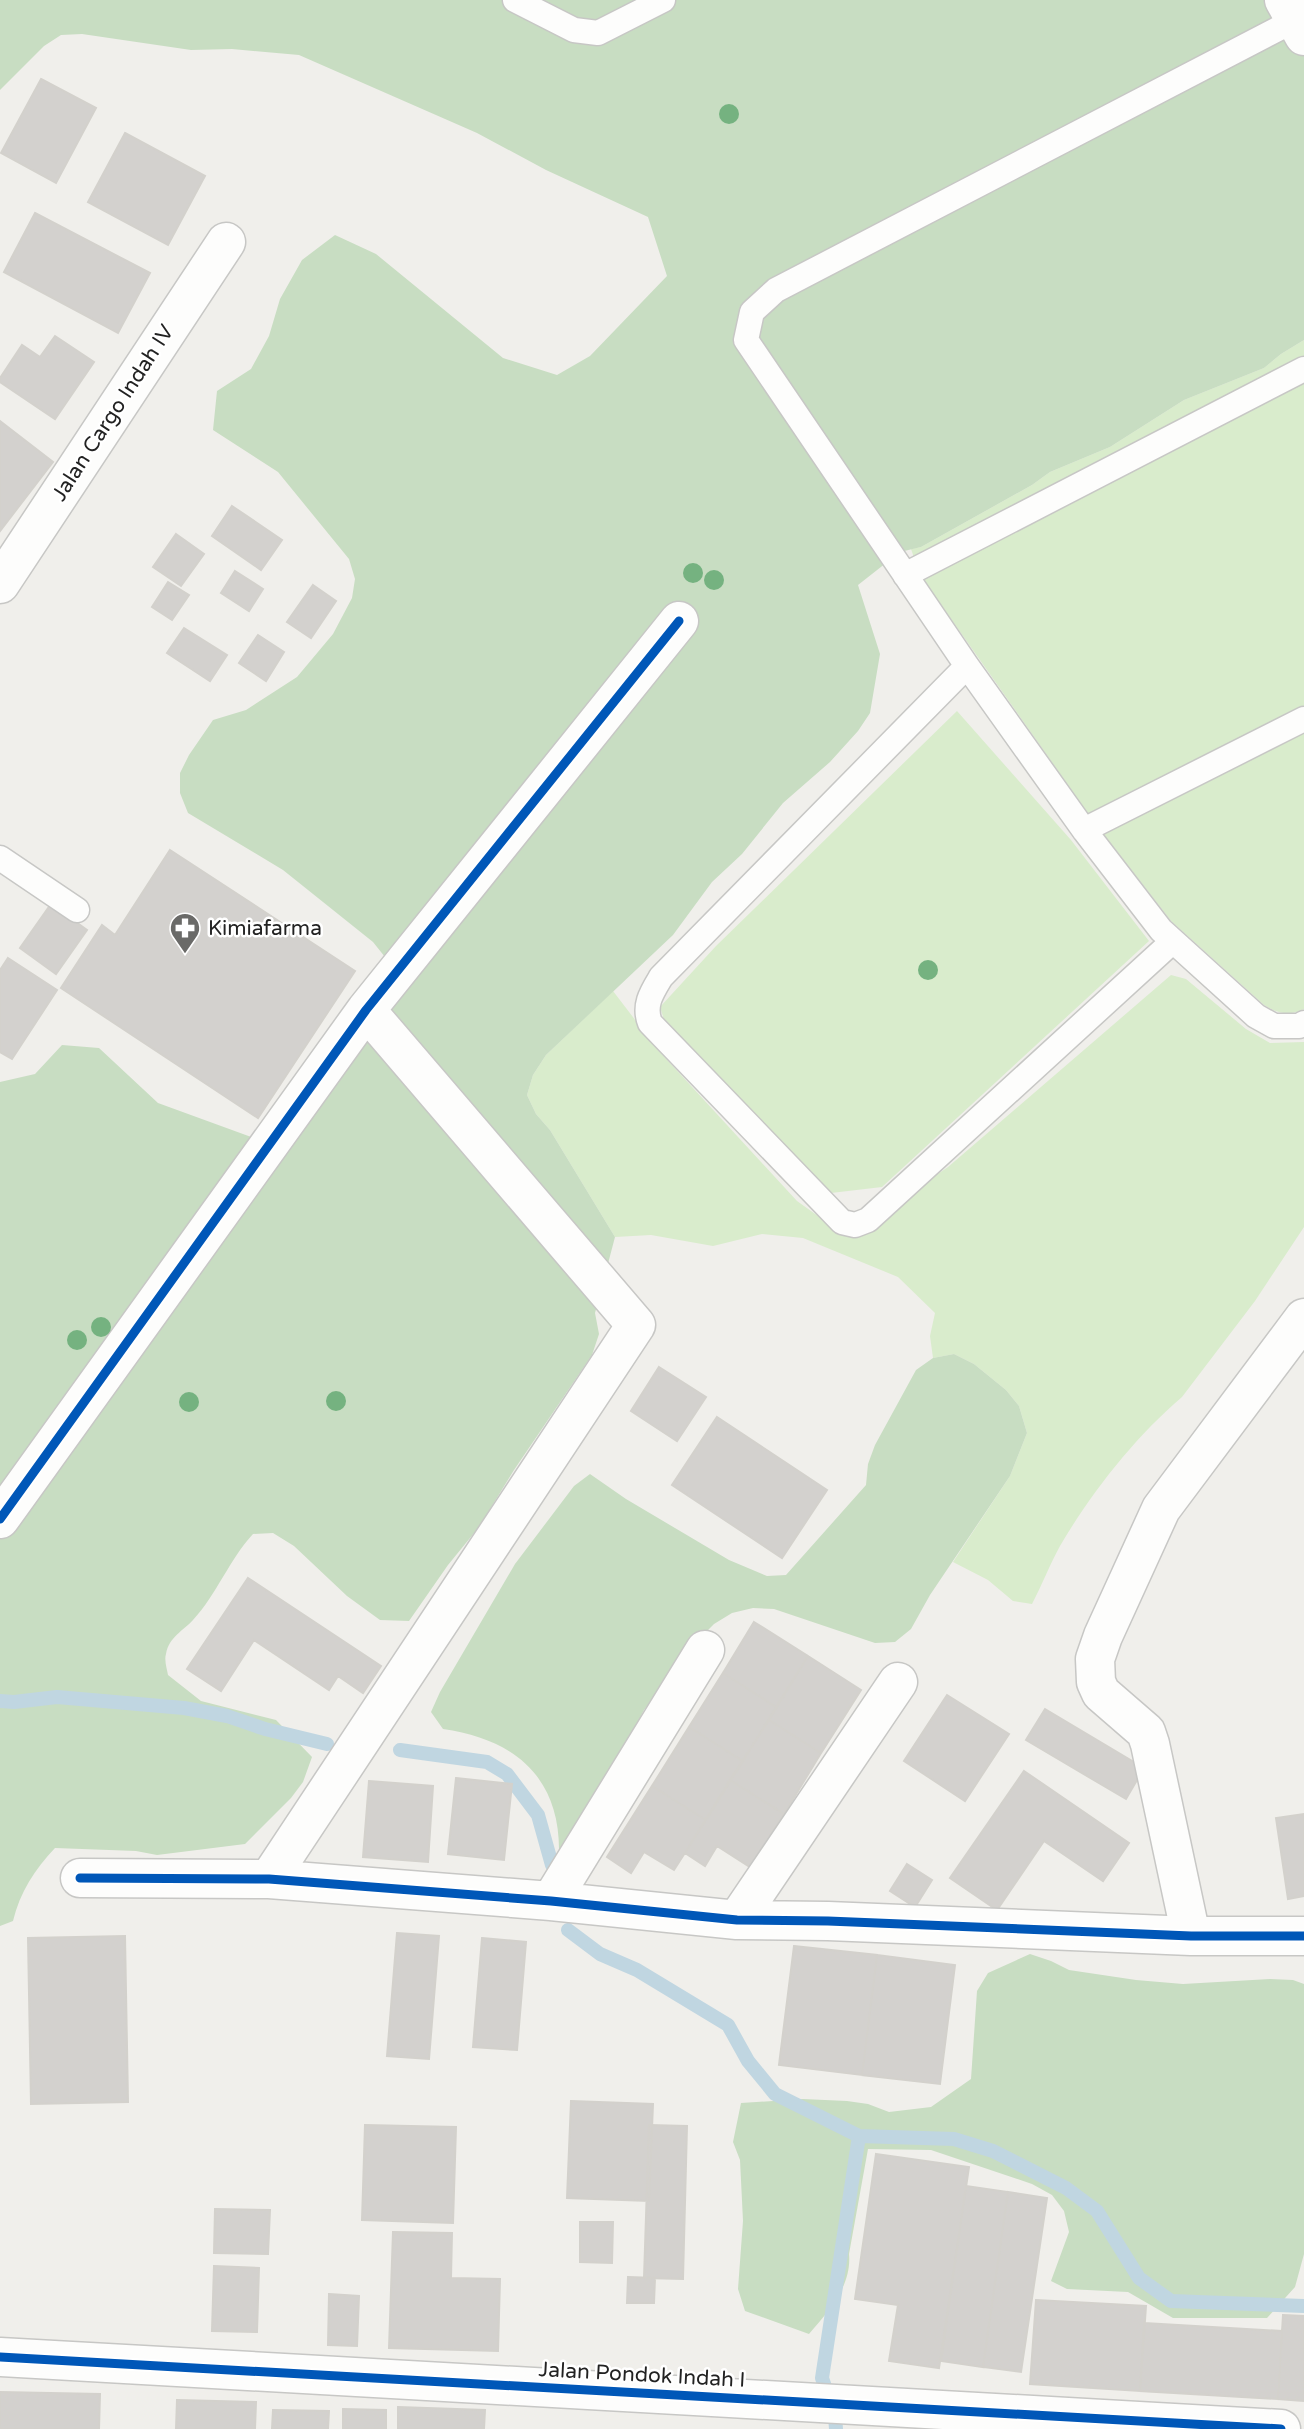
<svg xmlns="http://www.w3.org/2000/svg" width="1304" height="2429" font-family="'Varela Round',sans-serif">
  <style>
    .grass { fill: #d9eccc }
    .forest { fill: #c8ddc2 }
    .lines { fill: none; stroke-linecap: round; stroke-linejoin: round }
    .stream { stroke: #c0d6e1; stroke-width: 14 }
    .building { fill: #d3d1ce; stroke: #d3d1cc; stroke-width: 2 }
    .service-casing { stroke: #c7c7c5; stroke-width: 27 }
    .minor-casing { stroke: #c7c7c5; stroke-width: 41 }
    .service { stroke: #fdfdfc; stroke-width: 24 }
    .minor { stroke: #fdfdfc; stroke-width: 38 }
    .cycleway-casing { stroke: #fff; stroke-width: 13 }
    .cycleway { stroke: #0057b8; stroke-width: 9 }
    .tree { fill: #75b280 }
    .labels { text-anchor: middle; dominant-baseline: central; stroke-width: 5; stroke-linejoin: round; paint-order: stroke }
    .street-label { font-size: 21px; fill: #222; stroke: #fff }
    .poi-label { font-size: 21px; fill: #222; stroke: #fff; text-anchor: start }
  </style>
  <rect width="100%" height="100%" fill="#f0efeb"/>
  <path class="grass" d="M1304 340V1009C1289 1017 1277 1013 1264 1005L1171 921 1094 822 920 575 911 549 921 547 1032 485 1050 472 1110 447 1184 400 1264 368 1281 354Z
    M957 711 1071 840 1149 941 882 1187 831 1193 666 1026 660 1007 716 946Z
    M1171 975 1186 979 1246 1029 1270 1043 1304 1042V1227L1255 1301 1182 1397C1135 1437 1091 1493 1060 1546 1050 1564 1042 1585 1032 1604L1013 1601 988 1580 953 1562 1010 1476 1027 1433 1019 1406 1006 1390 974 1364 954 1354 933 1358 930 1336 935 1313 898 1277 803 1238 762 1234 713 1246 651 1235 615 1237 550 1130 536 1114 527 1095 533 1075 546 1055 613 991 659 1051 797 1201 846 1236 948 1167Z"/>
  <path class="forest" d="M0 0H1304V340L1281 354 1264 368 1184 400 1110 447 1050 472 1032 485 921 547 900 552 858 585 880 654 870 713 858 731 830 762 783 803 742 854 712 882 673 935 546 1055 533 1075 527 1095 536 1114 550 1130 615 1237 595 1313 599 1334 592 1355 514 1470 479 1527 448 1565 409 1621 380 1620 347 1596 294 1546 273 1533 253 1534C229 1560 217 1594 193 1620 183 1631 169 1637 166 1654 164 1660 167 1669 168 1675L201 1701 276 1720 312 1757 303 1782 291 1798 245 1844 157 1855 136 1851 55 1848C35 1869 20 1892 13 1921L0 1926V1082L35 1074 62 1045 99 1048 158 1103 265 1142 385 957 373 942 283 870 188 813 180 793V773L189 755 213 720 246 710 297 677 333 634 352 598 355 579 349 559 278 472 213 430 217 391 251 369 269 336 280 299 302 260 335 235 376 254 503 358 557 375 590 356 667 276 648 217 546 170 477 133 299 55 232 49 191 50 82 34 61 35 44 46 0 90Z
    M954 1354 974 1364 1006 1390 1019 1406 1027 1433 1010 1476 930 1595 911 1629 895 1642 875 1643 774 1609 753 1608 732 1613 714 1624 699 1639 644 1710 604 1788 559 1852C560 1777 514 1739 443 1729L431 1712 440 1692 515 1564 574 1486 590 1474 626 1499 729 1560 767 1576 786 1575 866 1485 868 1464 875 1445 916 1370 933 1358Z
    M1030 1954 1051 1961 1069 1970 1136 1980 1183 1984 1270 1979 1293 1980 1304 1984V2254L1295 2287 1267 2318H1173L1128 2292 1067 2289 1051 2281 1069 2232 1064 2211 1052 2195 1032 2184 931 2150 868 2149 849 2254C852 2286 828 2312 809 2334L745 2311 738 2289 743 2221 740 2160 733 2142 741 2103 803 2099 847 2101 868 2104 889 2112 931 2107 971 2079 977 1991 988 1973Z"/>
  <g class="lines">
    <path class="stream" d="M0 1701 14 1702 57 1697 184 1708 227 1716 265 1729 327 1744
      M400 1750 487 1762 507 1774 538 1815 552 1865
      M568 1930 600 1954 637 1970 728 2025 748 2061 775 2094 859 2136 954 2139 993 2151 1066 2188 1097 2211 1139 2278 1171 2301 1304 2306
      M836 2429 835 2416 822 2378 859 2136"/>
  </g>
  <path class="building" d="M41 79 96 108 56 183 1 153Z
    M125 133 205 176 168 245 88 202Z
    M35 213 150 273 118 333 4 272Z
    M55 336 94 362 55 419 0 382V378L22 345 40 357Z
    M0 421 53 462 0 531Z
    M232 506 282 540 261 570 212 536Z
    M176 534 204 554 181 586 153 567Z
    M235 571 263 589 249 611 221 593Z
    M168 582 189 595 172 620 152 607Z
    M313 585 336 601 311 638 287 622Z
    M184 628 227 655 210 681 167 653Z
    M258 635 284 652 266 681 239 663Z
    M170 850 355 971 258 1118 61 988 102 925 115 935Z
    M51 904 87 930 56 974 20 948Z
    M8 958 57 990 12 1059 0 1052V970Z
    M659 1367 706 1397 677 1441 631 1411Z
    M717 1417 827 1490 782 1558 672 1485Z
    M248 1578 381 1666 363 1693 338 1676 329 1690 254 1640 221 1691 187 1669Z
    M754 1622 808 1656 776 1707 723 1673Z
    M808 1656 861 1690 821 1753 769 1720Z
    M723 1673 776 1707 743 1761 689 1727Z
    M947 1695 1009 1734 965 1801 904 1761Z
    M1045 1709 1144 1768 1126 1799 1026 1740Z
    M769 1720 821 1753 784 1814 730 1780Z
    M689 1727 743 1761 706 1820 652 1786Z
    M1024 1771 1129 1843 1103 1881 1044 1841 997 1910 950 1878Z
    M456 1778 512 1784 504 1860 448 1854Z
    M730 1780 784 1814 750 1867 717 1846 705 1866 685 1853Z
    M369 1781 433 1786 428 1862 363 1857Z
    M652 1786 706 1820 674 1870 644 1852 631 1873 607 1857Z
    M1304 1814V1896L1288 1899 1276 1818Z
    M907 1864 932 1880 915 1907 890 1891Z
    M397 1933 439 1936 429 2059 387 2056Z
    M125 1936 128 2102 31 2104 28 1938Z
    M482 1938 526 1942 517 2050 473 2047Z
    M794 1946 877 1955 862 2075 779 2065Z
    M877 1955 955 1965 940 2084 862 2075Z
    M571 2101 653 2104 649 2201 567 2198Z
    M365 2125 456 2127 453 2223 362 2220Z
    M649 2125 687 2126 683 2279 644 2278Z
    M876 2154 969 2167 939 2368 889 2361 898 2305 855 2299Z
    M966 2186 1008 2192 983 2367 941 2361Z
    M1008 2192 1047 2198 1021 2372 983 2367Z
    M215 2209 270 2210 268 2254 214 2253Z
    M580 2222H613L612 2263 580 2262Z
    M393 2232 452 2233 451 2278 500 2279 498 2351 389 2348Z
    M214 2266 259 2268 257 2332 212 2331Z
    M628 2277 655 2278 654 2303H627Z
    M329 2294 359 2296 357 2346 328 2345Z
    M1036 2300 1146 2306 1140 2391 1030 2384Z
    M1283 2315 1304 2316V2401L1278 2399Z
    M1144 2323 1282 2331 1278 2399 1140 2391Z
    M0 2392 100 2394 99 2429H0Z
    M177 2400 256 2402 255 2429H176Z
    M398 2407 485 2410 484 2429H398Z
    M343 2409 386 2410V2429H343Z
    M273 2410 329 2411 328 2429H272Z"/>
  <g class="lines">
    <g class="service-casing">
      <path id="service" d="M515 0 574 30 598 33 663 0
        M1295 20 776 290 752 312 746 340 967 666 1084 830 1161 930 1256 1016 1274 1026H1299L1304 1023
        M905 575 1304 369
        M967 666 661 977C652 992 643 1005 650 1023L842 1222 855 1225 868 1220 1172 942
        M1084 830 1304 719
        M0 858 77 910"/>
    </g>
    <g class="minor-casing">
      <path id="minor" d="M1284 0 1304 36
        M0 584 226 242
        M0 1519 366 1010 679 621
        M80 1878 269 1879 551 1901 737 1920 828 1921 1191 1936H1304
        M269 1879 636 1325 366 1010
        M551 1901 705 1650
        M737 1920 898 1682
        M1191 1936 1150 1744 1146 1732 1101 1693 1096 1682 1095 1659 1103 1636 1161 1509 1304 1318
        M0 2357 1281 2429"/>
    </g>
    <use href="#service" class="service"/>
    <use href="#minor" class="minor"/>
    <g class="cycleway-casing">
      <path id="cycleway" d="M0 1519 366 1010 679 621
        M80 1878 269 1879 551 1901 737 1920 828 1921 1191 1936H1304
        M0 2357 1281 2429"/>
    </g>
    <use href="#cycleway" class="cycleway"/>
  </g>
  <g class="tree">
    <circle cx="729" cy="114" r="10"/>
    <circle cx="693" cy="573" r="10"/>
    <circle cx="714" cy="580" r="10"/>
    <circle cx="928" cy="970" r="10"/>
    <circle cx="101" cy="1327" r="10"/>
    <circle cx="77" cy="1340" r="10"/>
    <circle cx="336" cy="1401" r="10"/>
    <circle cx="189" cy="1402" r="10"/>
  </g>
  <defs>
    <g id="pharmacy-pin" transform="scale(1.575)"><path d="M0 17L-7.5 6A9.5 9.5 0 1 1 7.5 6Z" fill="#6a6a68" stroke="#fff"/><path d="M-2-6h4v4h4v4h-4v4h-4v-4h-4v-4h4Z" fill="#fff"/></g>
  </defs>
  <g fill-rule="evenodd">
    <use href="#pharmacy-pin" x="185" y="928"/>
  </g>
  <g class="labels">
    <g class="street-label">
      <text transform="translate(113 413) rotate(-57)">Jalan Cargo Indah IV</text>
      <text transform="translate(642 2375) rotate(3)">Jalan Pondok Indah I</text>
    </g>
    <g class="poi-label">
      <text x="208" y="928">Kimiafarma</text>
    </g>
  </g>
</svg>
